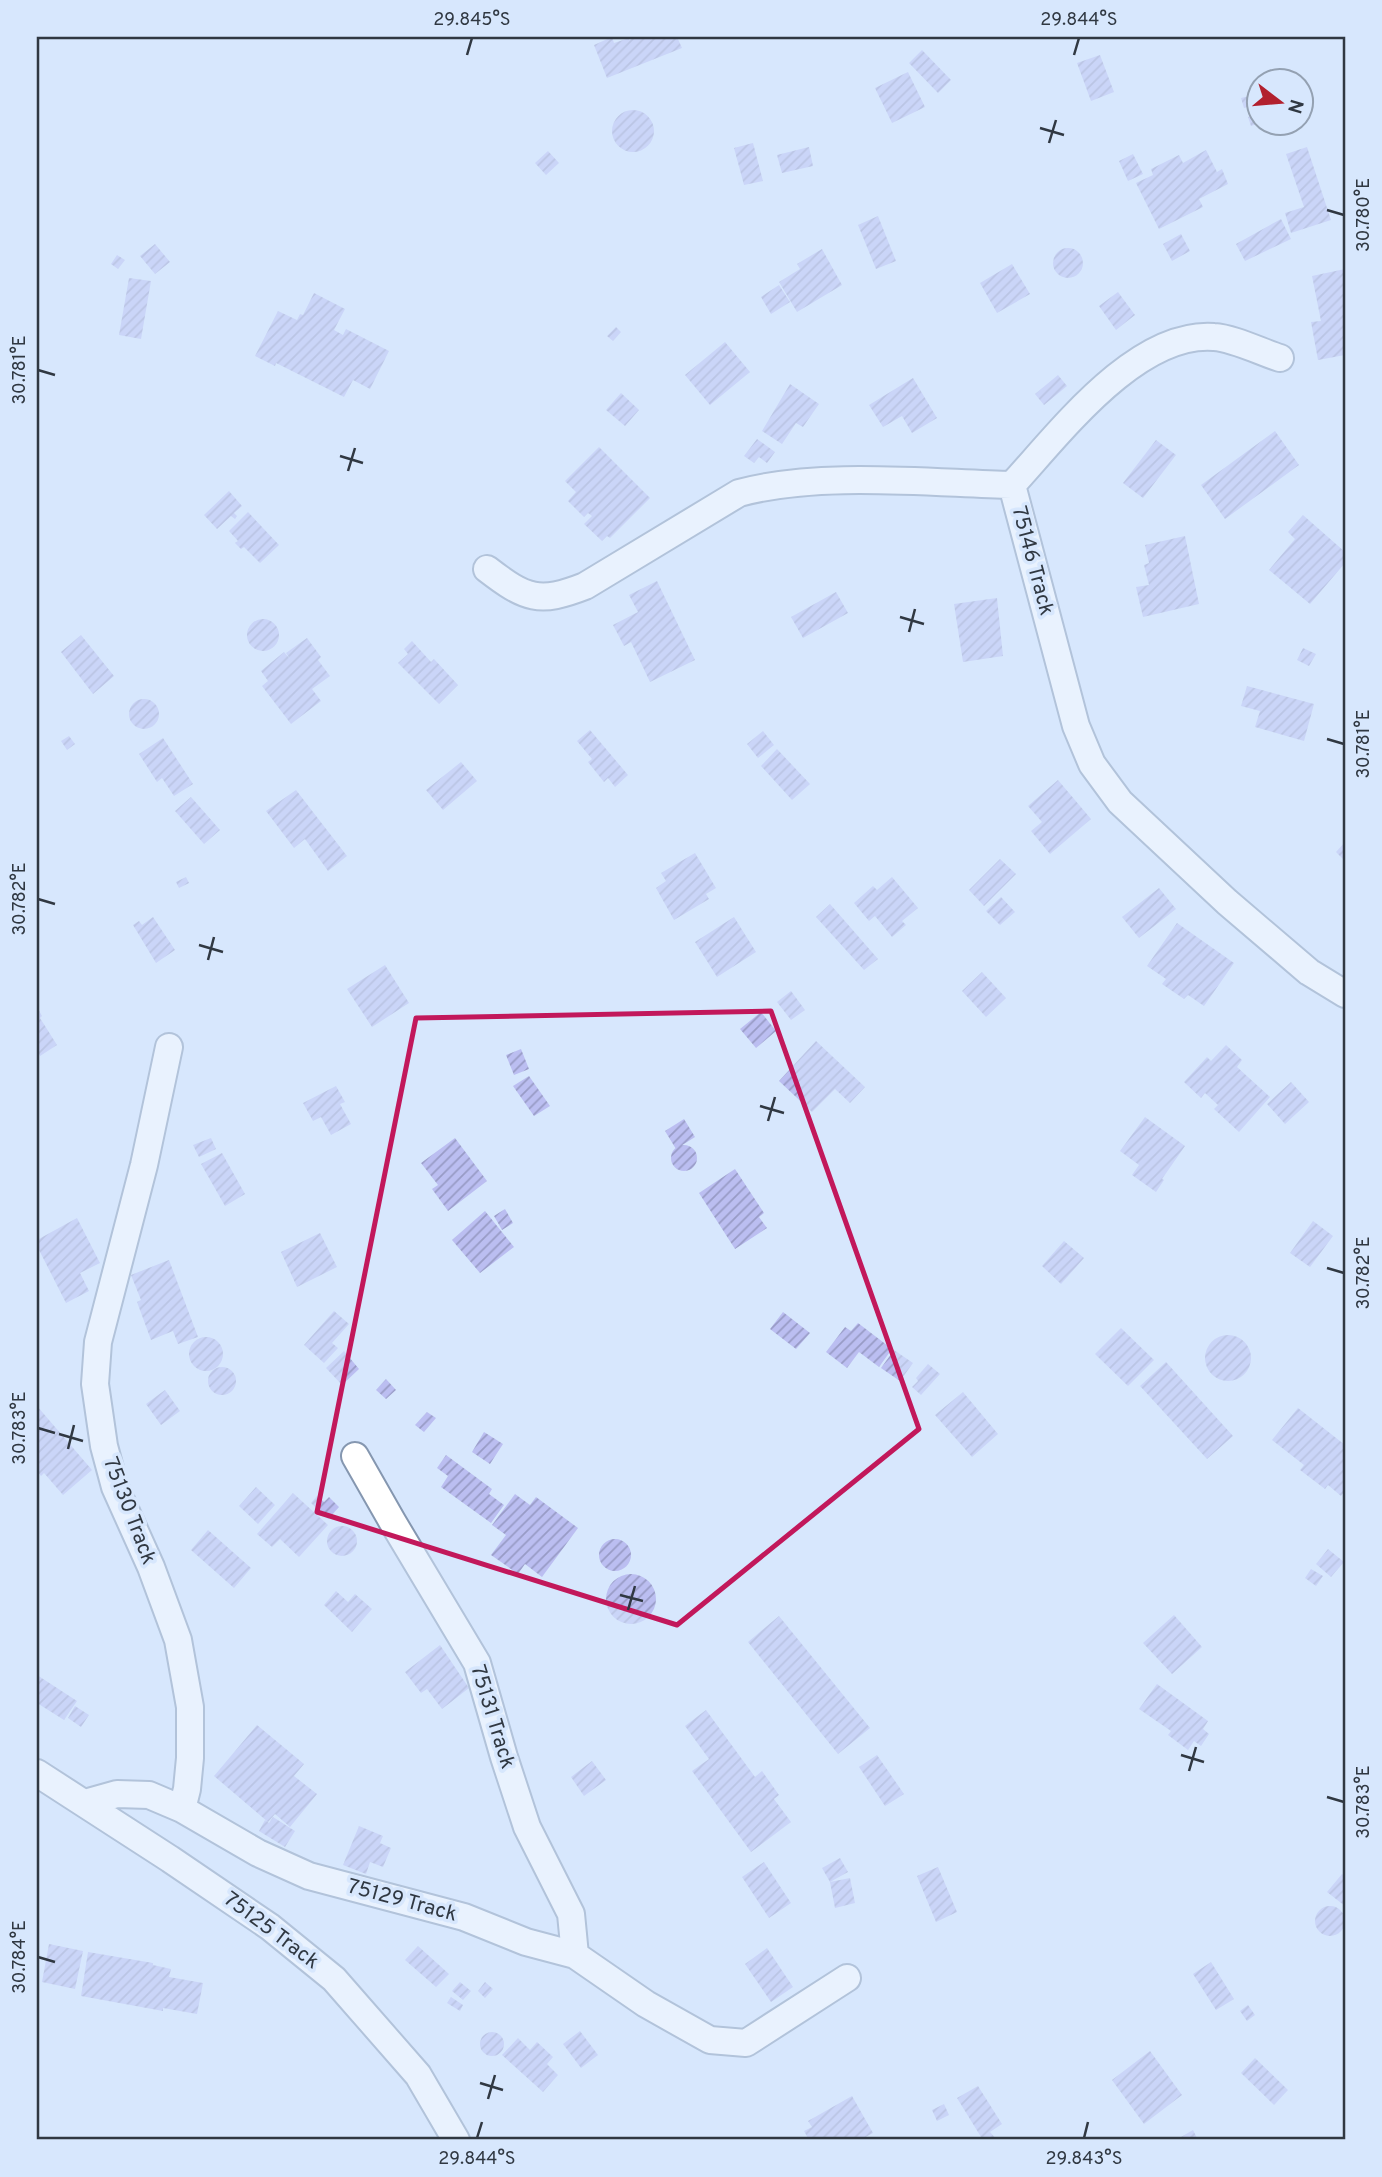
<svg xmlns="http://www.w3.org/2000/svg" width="1382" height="2177" font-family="Overpass,sans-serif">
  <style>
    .building { fill: url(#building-hatch) }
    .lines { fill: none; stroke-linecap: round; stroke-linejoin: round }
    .street-casing { stroke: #8597b0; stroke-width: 30 }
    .street { stroke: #fff; stroke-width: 26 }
    .marked { fill: none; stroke: #c2185b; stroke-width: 5; stroke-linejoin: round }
    .ticks { fill: none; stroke: #303842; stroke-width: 2.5 }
    .labels { text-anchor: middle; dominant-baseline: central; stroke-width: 7; stroke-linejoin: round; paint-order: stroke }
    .street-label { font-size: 21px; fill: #303842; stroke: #d7e7fd }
    .neatline { fill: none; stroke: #303842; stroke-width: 2.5 }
    .ticks-label { font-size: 18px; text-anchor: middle; fill: #303842 }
  </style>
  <defs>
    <pattern id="building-hatch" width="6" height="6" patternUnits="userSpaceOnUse" patternTransform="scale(1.75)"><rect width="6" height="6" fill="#bbbef1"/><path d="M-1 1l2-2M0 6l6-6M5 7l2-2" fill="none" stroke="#989bc5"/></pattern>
  </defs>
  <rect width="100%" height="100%" fill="#d7e7fd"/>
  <path class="building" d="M612 37 614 43 629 38V40L637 37H677L682 48 607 78 594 45Z
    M922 50 951 80 938 93 909 63Z
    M1100 55 1114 92 1091 101 1077 63Z
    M908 72 925 107 892 123 875 88Z
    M1253 95 1255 104 1244 108 1241 98Z
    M612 131a21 21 0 1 1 42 0a21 21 0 1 1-42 0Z
    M1258 114 1260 123 1251 126 1248 117Z
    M753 143 763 181 744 185 734 148Z
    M809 147 813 166 782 173 777 155Z
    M1307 147 1331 220 1291 233 1285 213 1304 207 1286 154Z
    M1206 150 1217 172 1222 169 1228 184 1199 199 1203 207 1159 229 1136 183 1153 175 1151 169 1179 155 1183 163Z
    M548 151 559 163 546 175 535 163Z
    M1133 154 1143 174 1128 181 1119 161Z
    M878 216 896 261 876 269 858 225Z
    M1281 219 1291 239 1245 261 1236 244Z
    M1181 234 1190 251 1172 261 1163 244Z
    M155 244 170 262 155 274 140 256Z
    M1053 263a15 15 0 1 1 30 0a15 15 0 1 1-30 0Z
    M822 249 842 285 797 312 779 282 800 269 797 264Z
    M117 255 125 260 118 269 111 264Z
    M1012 264 1030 294 997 313 980 283Z
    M1345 269V355L1318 360 1311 322 1321 321 1312 276Z
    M129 278 151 281 141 339 119 335Z
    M779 285 790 302 771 314 761 297Z
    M1118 292 1135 315 1116 330 1099 306Z
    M314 293 345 309 334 330 343 335 346 329 389 351 370 389 353 380 344 397 276 363 275 366 255 356 278 311 297 320 300 314 303 315Z
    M616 327 621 332 613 341 607 336Z
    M725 342 750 372 710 405 685 375Z
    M1058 375 1067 386 1044 405 1035 394Z
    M913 378 937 418 912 433 902 416 883 427 869 405Z
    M790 384 819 404 803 427 796 423 782 444 762 431Z
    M621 393 639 410 625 426 606 410Z
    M1275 431 1299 465 1225 519 1201 485Z
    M757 439 775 452 767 463 759 457 754 463 744 456Z
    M1156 440 1176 455 1143 498 1123 483Z
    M599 447 650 498 610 538 607 536 602 541 584 524 592 516 588 513 584 517 568 501 576 492 565 481Z
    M229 491 242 506 234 513 237 516 235 519 231 516 217 529 204 515Z
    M248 512 279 545 260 563 244 547 241 549 235 543 238 541 229 531Z
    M1303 515 1345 552V563L1310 604 1269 570 1295 539 1288 532Z
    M1185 536 1199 604 1143 617 1136 587 1149 585 1144 565 1149 563 1145 545Z
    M657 581 695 660 650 682 631 642 624 646 613 625 638 612 629 595Z
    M836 592 848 613 803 638 791 617Z
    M997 598 1003 656 963 662 954 604Z
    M247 635a16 16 0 1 1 32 0a16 16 0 1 1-32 0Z
    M81 635 114 676 93 694 61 652Z
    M307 638 321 657 318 660 330 676 312 689 321 701 291 724 262 686 268 681 261 671 284 652 290 659 286 653Z
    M412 641 431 662 434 659 458 685 439 704 398 663 408 654 404 649Z
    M1303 648 1316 654 1309 666 1297 660Z
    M1247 686 1314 704 1304 741 1255 727 1260 711 1241 706Z
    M129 714a15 15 0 1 1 30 0a15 15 0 1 1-30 0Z
    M590 730 628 775 615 787 608 778 604 782 588 762 592 759 577 741Z
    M763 731 774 745 758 758 747 744Z
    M69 736 75 744 67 750 61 741Z
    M163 738 193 784 174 796 162 778 157 782 139 754Z
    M777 749 810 784 792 800 761 766Z
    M461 762 477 781 443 810 426 790Z
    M1058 780 1091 819 1050 854 1031 831 1042 822 1028 806Z
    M296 790 347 856 328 871 305 839 294 848 266 811Z
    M191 797 220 830 204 844 175 811Z
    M1345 842V861L1336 852Z
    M695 853 716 888 706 894 709 899 674 920 656 888 666 881 661 873Z
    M1000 859 1016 874 984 906 969 890Z
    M186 877 189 883 179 888 176 882Z
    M892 877 918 908 902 921 906 925 892 937 875 916 869 921 854 903 873 886 877 890Z
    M1159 888 1176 909 1139 938 1122 917Z
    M1001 897 1015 912 1000 925 986 911Z
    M830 904 878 959 864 970 816 917Z
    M153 917 175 950 156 963 133 925 139 921 142 925Z
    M734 917 756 952 717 977 695 942Z
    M1177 923 1234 963 1204 1006 1188 995 1184 999 1162 984 1166 979 1147 966Z
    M385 965 409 1003 372 1027 347 989Z
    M982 972 1006 998 986 1017 962 991Z
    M791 991 805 1010 791 1020 777 1002Z
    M37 1007 42 1016 40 1018 57 1045 40 1056 37 1051Z
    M761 1012 776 1031 756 1048 740 1029Z
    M816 1041 865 1087 850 1103 835 1089 812 1112 779 1081Z
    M1226 1045 1242 1060 1237 1067 1270 1097 1239 1132 1214 1109 1218 1105 1205 1093 1201 1098 1184 1082 1207 1057 1211 1061Z
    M521 1049 529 1069 514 1075 506 1055Z
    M529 1076 550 1106 534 1116 513 1086Z
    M1291 1082 1309 1102 1285 1124 1267 1104Z
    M336 1086 345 1102 340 1104 351 1124 331 1135 321 1117 313 1121 303 1103Z
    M1145 1117 1185 1146 1162 1179 1164 1180 1156 1192 1132 1175 1139 1165 1120 1151Z
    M684 1119 695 1137 676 1149 665 1131Z
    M211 1138 216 1149 199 1157 193 1145Z
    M455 1138 487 1181 448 1211 432 1189 438 1185 421 1163Z
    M671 1158a13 13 0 1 1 26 0a13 13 0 1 1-26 0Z
    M222 1153 245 1194 225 1206 201 1164Z
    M735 1169 764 1213 759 1217 767 1228 735 1249 699 1193Z
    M505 1209 513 1223 502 1230 494 1216Z
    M485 1211 514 1247 480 1273 452 1240Z
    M77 1218 100 1263 80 1273 89 1291 66 1303 37 1246V1240Z
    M1313 1221 1333 1236 1310 1267 1290 1253Z
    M320 1233 337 1267 297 1287 281 1252Z
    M1064 1241 1084 1258 1061 1284 1042 1266Z
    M169 1260 198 1337 178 1344 173 1331 151 1340 137 1302 141 1300 131 1275Z
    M334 1311 349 1324 332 1343 338 1348 324 1363 304 1345Z
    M783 1312 810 1333 796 1349 770 1329Z
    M858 1323 892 1349 879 1367 859 1352 847 1368 826 1352 845 1327 851 1331Z
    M1121 1328 1154 1360 1128 1386 1095 1354Z
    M1205 1358a23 23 0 1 1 46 0a23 23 0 1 1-46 0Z
    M189 1354a17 17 0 1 1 34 0a17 17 0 1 1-34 0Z
    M894 1350 913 1363 900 1381 881 1368Z
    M344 1351 359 1369 342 1385 326 1368Z
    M1166 1362 1233 1436 1207 1459 1140 1386Z
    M928 1364 940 1374 921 1395 912 1387 918 1381 916 1378Z
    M208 1381a14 14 0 1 1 28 0a14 14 0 1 1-28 0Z
    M386 1379 396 1390 386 1399 376 1390Z
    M165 1390 180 1411 161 1425 146 1404Z
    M963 1392 998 1434 972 1457 935 1415Z
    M37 1406 92 1470 63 1495 44 1473 41 1476 37 1471Z
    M1298 1408 1345 1445V1491L1341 1496 1328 1485 1325 1489 1300 1470 1304 1465 1272 1440Z
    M427 1412 436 1418 424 1432 415 1425Z
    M484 1432 503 1444 490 1464 472 1452Z
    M446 1455 492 1489 489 1494 504 1505 491 1523 441 1487 448 1476 437 1468Z
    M256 1487 275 1505 258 1524 239 1506Z
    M293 1493 328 1525 299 1557 280 1539 272 1547 257 1534Z
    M515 1494 530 1505 536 1497 578 1528 542 1577 525 1564 518 1574 491 1555 506 1535 492 1525Z
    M317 1496 324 1502 329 1497 339 1507 328 1519 311 1503Z
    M327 1541a15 15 0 1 1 30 0a15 15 0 1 1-30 0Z
    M208 1530 251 1568 234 1588 191 1550Z
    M599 1555a16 16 0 1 1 32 0a16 16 0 1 1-32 0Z
    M1328 1549 1344 1562 1331 1577 1316 1564Z
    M1311 1569 1323 1576 1316 1586 1305 1578Z
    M606 1599a25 25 0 1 1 50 0a25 25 0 1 1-50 0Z
    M336 1591 348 1602 355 1594 372 1609 352 1632 324 1605Z
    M1174 1615 1202 1647 1172 1674 1143 1643Z
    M779 1616 870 1728 838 1754 748 1642Z
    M440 1645 469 1688 442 1709 427 1689 421 1693 405 1672Z
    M37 1675 77 1701 64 1720 37 1703Z
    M1157 1684 1208 1721 1203 1729 1209 1734 1201 1746 1194 1741 1188 1750 1168 1735 1171 1731 1139 1709Z
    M75 1706 89 1715 81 1727 68 1718Z
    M706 1710 755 1777 762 1771 779 1795 774 1799 791 1822 751 1852 692 1771 709 1759 685 1726Z
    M257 1725 304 1764 294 1776 317 1794 290 1827 275 1814 268 1822 214 1776Z
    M877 1755 904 1794 885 1806 859 1767Z
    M592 1761 606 1780 584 1796 571 1777Z
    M273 1817 295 1831 285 1847 259 1831 265 1820 269 1823Z
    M359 1826 383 1836 380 1843 391 1848 383 1867 370 1862 366 1874 343 1865Z
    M840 1858 848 1872 830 1882 822 1868Z
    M764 1862 791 1903 769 1918 742 1877Z
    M938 1867 957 1912 936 1922 917 1876Z
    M1342 1874 1345 1876V1906L1327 1892Z
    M850 1878 855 1903 835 1908 830 1882Z
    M1315 1921a15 15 0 1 1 30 0a15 15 0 1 1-30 0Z
    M49 1944 83 1951 75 1989 42 1982Z
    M418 1946 449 1974 436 1987 405 1960Z
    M767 1948 793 1987 771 2002 745 1964Z
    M88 1952 153 1963V1965L171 1969 169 1977 203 1983 197 2014 163 2008V2011L81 1996Z
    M1211 1962 1234 1999 1216 2010 1193 1974Z
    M460 1982 471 1991 463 2000 452 1991Z
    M485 1982 493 1989 485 1998 478 1991Z
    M451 1997 463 2005 460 2011 447 2003Z
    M1248 2005 1255 2015 1247 2021 1240 2011Z
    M580 2031 598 2055 581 2068 563 2044Z
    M480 2044a12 12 0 1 1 24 0a12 12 0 1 1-24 0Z
    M518 2038 530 2050 537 2042 553 2057 547 2064 558 2075 543 2092 502 2055Z
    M1150 2051 1182 2095 1144 2124 1112 2080Z
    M1255 2058 1288 2090 1274 2105 1241 2073Z
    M978 2086 1002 2124 990 2132 997 2140H977L981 2137 957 2098Z
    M852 2096 873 2133 860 2140H809L804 2131 812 2127 808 2121Z
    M944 2104 949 2115 937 2121 932 2110Z
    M1193 2130 1198 2140H1176Z"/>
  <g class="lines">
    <g class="street-casing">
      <path id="street" d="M1012 485C1059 434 1136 331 1214 337 1233 338 1261 352 1280 358
        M487 569C526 599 539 604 585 586L739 493C819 471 929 483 1012 485L1076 726 1092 764 1120 802 1227 902 1309 972 1345 994
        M169 1047 144 1165 98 1342 95 1384 104 1446 115 1487 151 1567 178 1640 190 1707V1758L187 1789 182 1809
        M355 1456 392 1521 477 1663 504 1757 527 1827 571 1914 575 1955
        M37 1773 170 1859 270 1927 334 1979 418 2075 456 2140
        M85 1803 117 1794 149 1795 182 1809 258 1853 309 1876 464 1917 526 1942 575 1955 646 2004 710 2040 746 2043 847 1978"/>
    </g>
    <use href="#street" class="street"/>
  </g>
  <path d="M0 0H1382V2177H0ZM771 1011 919 1429 677 1625 317 1512 416 1018Z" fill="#d7e7fd" fill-opacity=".55" fill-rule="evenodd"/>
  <path class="marked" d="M771 1011 919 1429 677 1625 317 1512 416 1018Z"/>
  <path class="ticks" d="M467 55 472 38M1074 55 1079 38M1040 128 1064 135M1049 143 1056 120M1327 210 1344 215M38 370 55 375M340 456 363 463M348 471 355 448M900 617 924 624M909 632 915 609M1327 739 1344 744M38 899 55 904M199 945 223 952M208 960 214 937M760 1106 784 1113M768 1121 775 1097M1327 1268 1344 1273M38 1428 55 1433M59 1434 83 1441M68 1449 74 1425M620 1595 643 1601M628 1610 635 1586M1181 1755 1204 1762M1189 1771 1196 1747M1327 1797 1344 1802M38 1957 55 1962M480 2083 503 2090M488 2099 495 2075M477 2138 482 2122M1084 2138 1088 2122"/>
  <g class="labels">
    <g class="street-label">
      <text transform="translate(1032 561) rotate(75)">75146 Track</text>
      <text transform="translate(129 1511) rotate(69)">75130 Track</text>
      <text transform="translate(492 1717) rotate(73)">75131 Track</text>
      <text transform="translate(402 1901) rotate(15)">75129 Track</text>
      <text transform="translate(271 1931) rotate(37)">75125 Track</text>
    </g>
  </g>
  <rect width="1382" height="2177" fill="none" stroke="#d7e7fd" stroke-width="77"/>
  <g transform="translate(1280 102) rotate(106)"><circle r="33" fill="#d7e7fd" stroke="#94a1b2" stroke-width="2"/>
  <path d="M0-5L12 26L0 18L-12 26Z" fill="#b2202e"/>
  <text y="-10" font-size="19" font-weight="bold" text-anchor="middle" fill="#303842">N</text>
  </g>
  <rect x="38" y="38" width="1306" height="2100" class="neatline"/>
  <g class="ticks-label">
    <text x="472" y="25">29.845°S</text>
    <text x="1079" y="25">29.844°S</text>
    <text transform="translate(1363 215) rotate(-90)" y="6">30.780°E</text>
    <text transform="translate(19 370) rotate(-90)" y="6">30.781°E</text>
    <text transform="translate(1363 744) rotate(-90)" y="6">30.781°E</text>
    <text transform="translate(19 899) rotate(-90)" y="6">30.782°E</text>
    <text transform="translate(1363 1273) rotate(-90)" y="6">30.782°E</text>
    <text transform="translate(19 1428) rotate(-90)" y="6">30.783°E</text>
    <text transform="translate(1363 1802) rotate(-90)" y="6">30.783°E</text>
    <text transform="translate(19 1957) rotate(-90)" y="6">30.784°E</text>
    <text x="477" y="2164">29.844°S</text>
    <text x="1084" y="2164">29.843°S</text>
  </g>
</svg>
